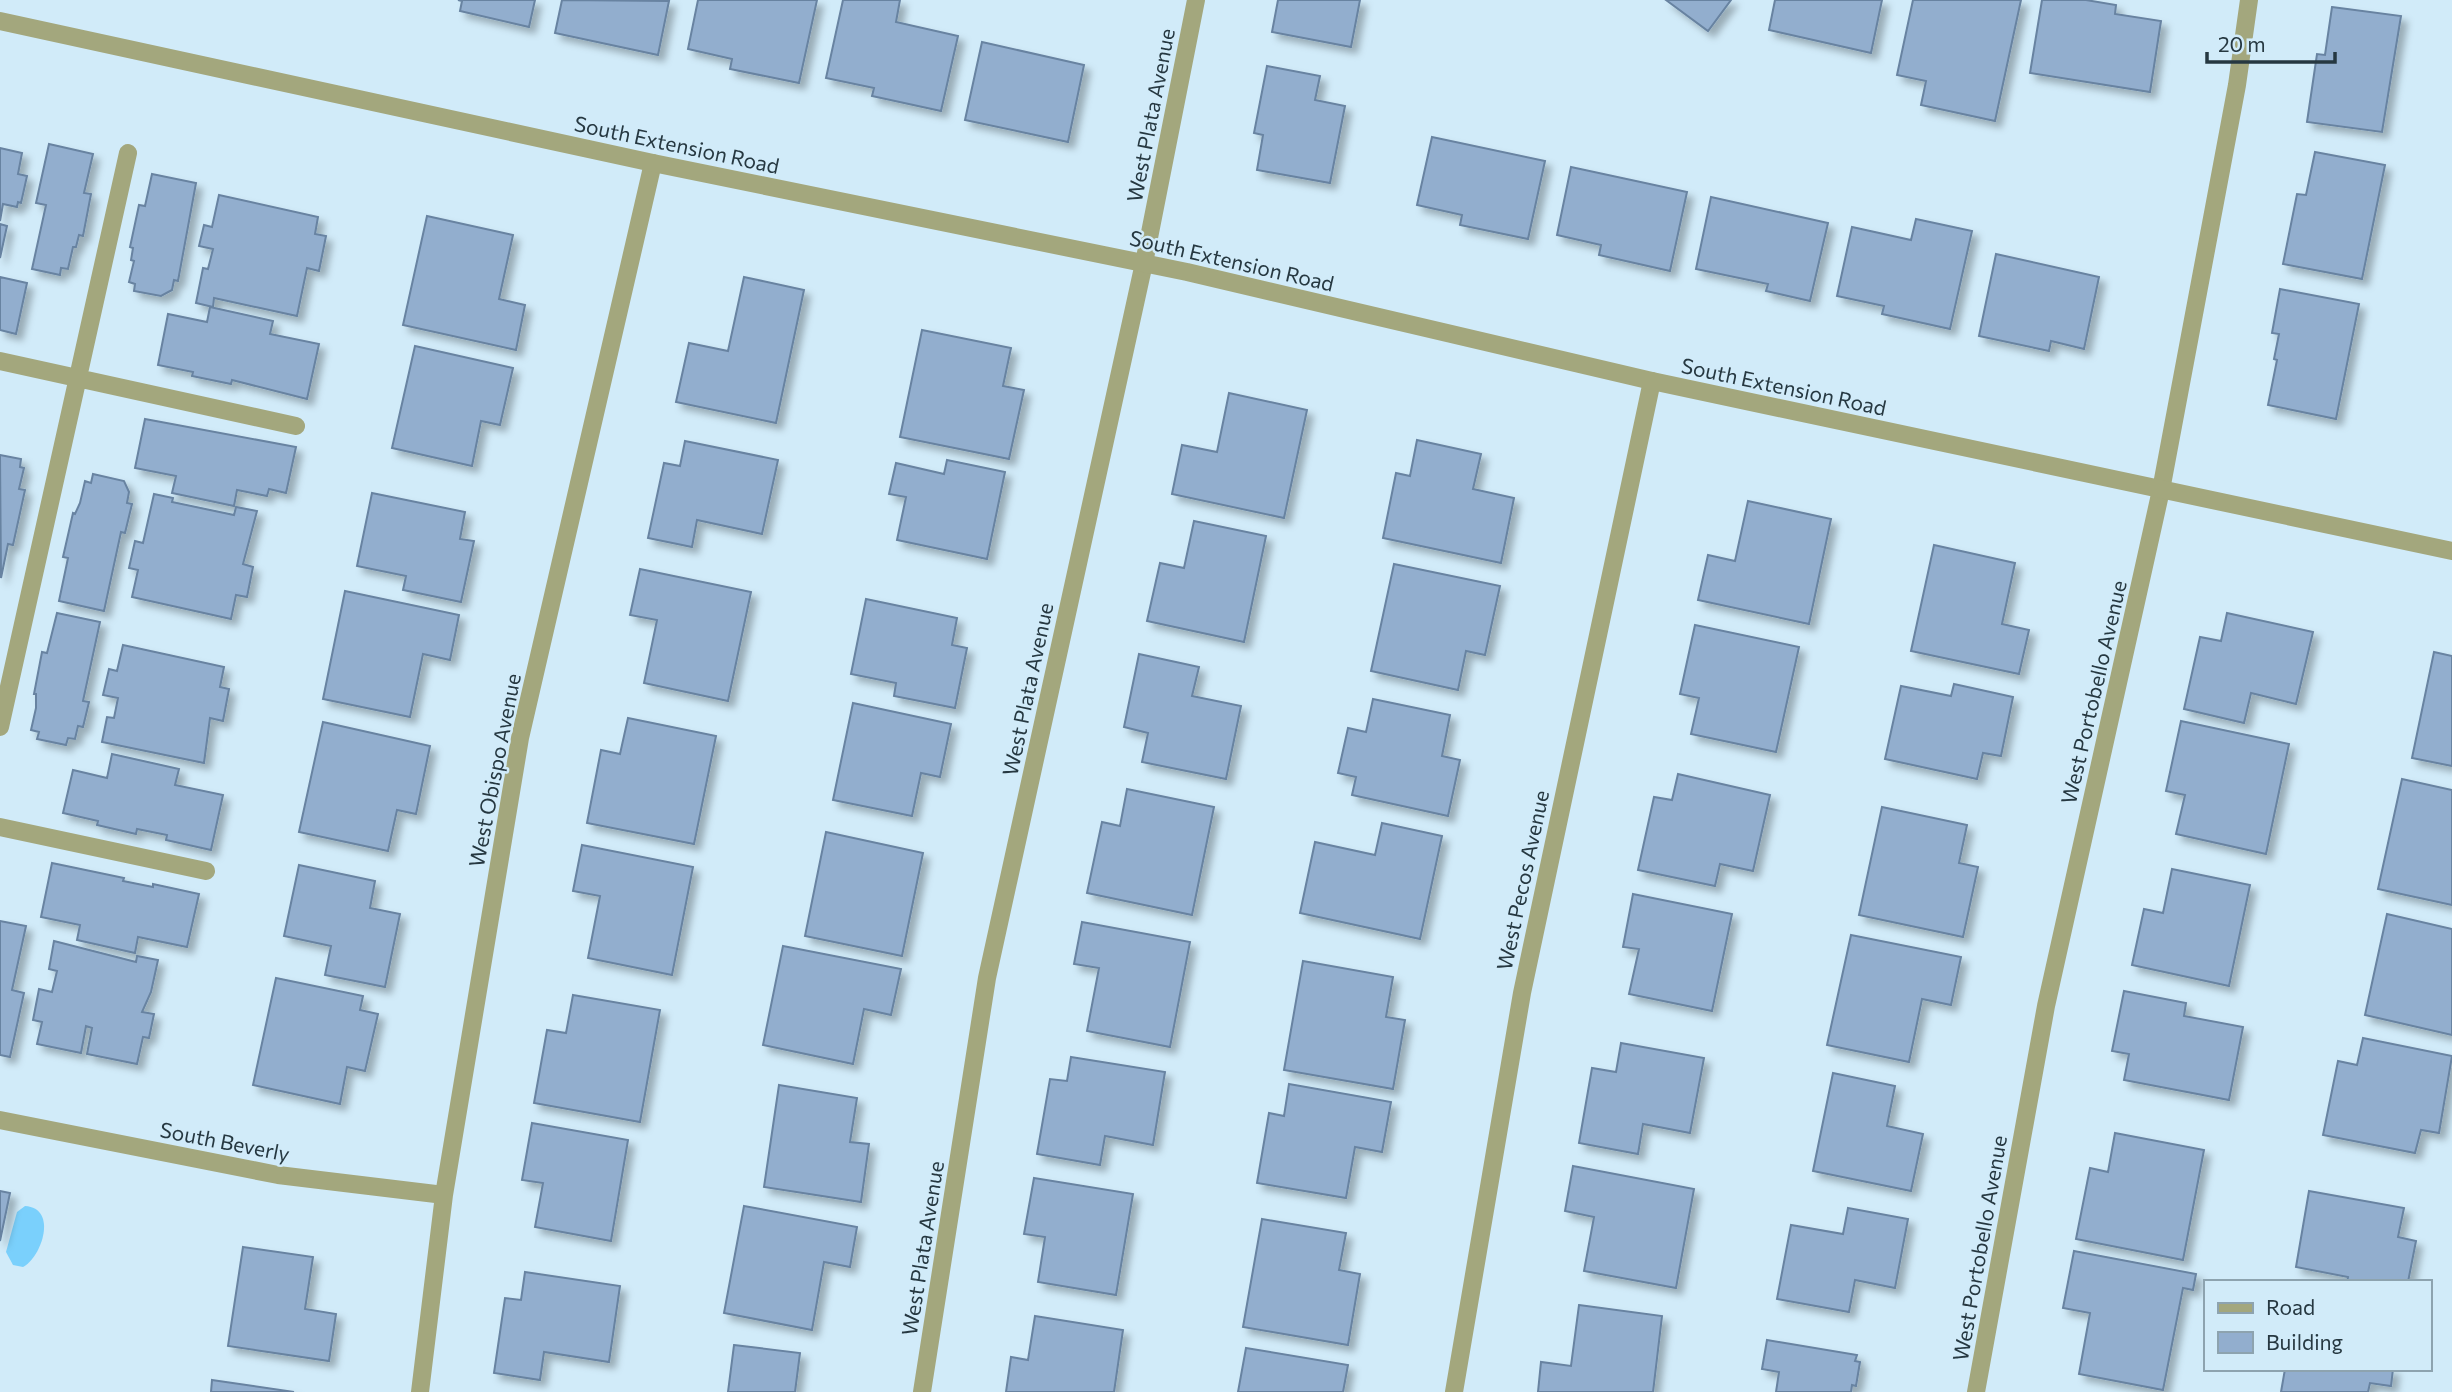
<svg xmlns="http://www.w3.org/2000/svg" width="2452" height="1392" font-family="Commissioner,sans-serif">
  <style>
    .water { fill: #7ad0fc }
    .building { fill: #92aece; stroke: #6883a1; stroke-width: 2; filter: url(#shadow) }
    .lines { fill: none; stroke-linecap: round; stroke-linejoin: round }
    .minor { stroke: #a3a77d; stroke-width: 18 }
    .tertiary { stroke: #a3a77d; stroke-width: 18 }
    .labels { text-anchor: middle; dominant-baseline: central; stroke-width: 5; stroke-linejoin: round; paint-order: stroke }
    .street-label { font-size: 21px; fill: #263841; stroke: #d1ebf9 }
  </style>
  <defs>
    <filter id="shadow"><feDropShadow dx="6" dy="6" stdDeviation="3.5" flood-color="#0004"/></filter>
  </defs>
  <rect width="100%" height="100%" fill="#d1ebf9"/>
  <path class="water" d="M25 1206C58 1208 42 1257 23 1267L13 1265 6 1252 17 1212Z"/>
  <path class="building" d="M458 0H535L529 27 460 11 462 1Z
    M562 0 669 1 658 55 555 33Z
    M698 0H817L799 83 730 69 732 59 688 49Z
    M843 0H900L896 22 958 36 941 111 872 96 874 88 826 78Z
    M1278 0H1360L1351 47 1272 32Z
    M1666 0H1731L1708 31Z
    M1775 0H1882L1871 53 1769 30Z
    M1913 0H2021L1995 121 1921 105 1926 81 1897 75Z
    M2042 0H2086L2116 5 2115 14 2161 21 2150 92 2030 73Z
    M2332 7 2401 16 2382 132 2307 122 2317 54 2325 55Z
    M982 42 1084 65 1068 142 965 120Z
    M1267 66 1320 76 1315 100 1345 106 1330 183 1257 170 1263 135 1254 133Z
    M1432 137 1545 161 1528 239 1460 225 1462 215 1417 205Z
    M49 144 93 154 84 193 91 194 83 236 79 235 76 247H73L68 269 61 268 60 275 32 269 46 205 36 203Z
    M0 148 22 153 18 174 27 176 21 203 18 202 17 207 3 204 0 221Z
    M2315 152 2385 165 2362 279 2283 264 2297 194 2306 195Z
    M1571 167 1687 192 1670 271 1599 255 1601 245 1557 235Z
    M152 174 196 183 178 281 174 280 172 290 161 296 134 291 135 284 129 282 134 261 131 260 133 248 130 247 139 205 145 206Z
    M219 195 318 217 315 234 326 236 319 271 307 268 297 316 214 298 213 307 196 303 203 268 208 269 213 249 199 246 204 225 212 227Z
    M1711 197 1828 223 1810 301 1766 291 1768 284 1696 269Z
    M427 216 513 235 499 299 525 305 516 350 403 325Z
    M1916 219 1972 231 1950 329 1882 314 1884 306 1837 296 1852 227 1911 240Z
    M0 224 7 226 0 258Z
    M1996 254 2099 277 2084 349 2051 341 2049 351 1979 336Z
    M0 277 27 283 16 334 0 330Z
    M744 277 804 290 776 423 676 402 689 343 728 351Z
    M2280 289 2359 304 2336 419 2268 405 2277 360 2274 359 2279 334 2272 333Z
    M210 307 273 321 270 334 319 344 307 399 232 380 231 384 192 376 193 372 158 365 168 314 207 322Z
    M922 330 1011 348 1003 386 1024 390 1009 459 900 437Z
    M415 346 513 368 500 425 481 421 472 466 392 448Z
    M1229 393 1307 410 1284 518 1172 494 1182 445 1217 452Z
    M145 419 296 447 286 493 269 489 267 496 237 490 234 506 172 493 176 476 135 468Z
    M1417 440 1481 454 1473 489 1514 498 1501 563 1383 538 1396 473 1410 476Z
    M685 441 778 460 762 534 697 520 692 547 648 538 664 463 680 466Z
    M0 455 21 459 20 467 24 468 19 489 25 490 13 545 8 544 1 578Z
    M947 460 1005 472 987 559 897 540 906 497 889 494 896 463 944 474Z
    M93 474 124 481 129 492 127 503 132 504 125 533 121 532 104 611 59 601 68 558 63 557 73 513 75 514 80 503 85 481 91 483Z
    M372 493 465 512 460 539 474 541 461 602 403 590 406 576 357 566Z
    M154 494 173 498 172 502 234 515 236 507 257 511 243 564 253 567 247 597 236 595 231 619 132 597 138 570 129 568 135 541 143 543Z
    M1748 501 1831 519 1809 624 1698 600 1708 555 1735 561Z
    M1194 521 1266 536 1244 642 1147 621 1160 563 1184 568Z
    M1934 545 2015 563 2002 624 2029 630 2019 674 1911 651Z
    M1394 564 1500 586 1485 655 1466 651 1458 690 1371 671Z
    M640 569 751 592 728 701 644 683 657 620 630 615Z
    M345 591 459 615 450 660 423 654 410 717 323 699Z
    M866 599 957 618 952 645 967 648 955 708 894 696 896 683 851 674Z
    M57 613 100 622 83 701 89 702 83 727 78 726 75 739 68 738 66 745 37 739 39 732 31 730 36 708V694H34L42 652 47 653Z
    M2227 613 2313 632 2296 704 2251 693 2244 723 2184 709 2200 637 2221 641Z
    M1695 625 1799 647 1776 752 1691 734 1699 698 1680 694Z
    M123 645 224 667 220 687 229 689 223 721 210 718 204 763 102 742 107 717 114 718 118 698 103 695 109 669 117 671Z
    M2434 652 2452 656V766L2412 758Z
    M1139 654 1199 667 1192 696 1241 706 1226 779 1142 762 1148 733 1124 727Z
    M1954 684 2013 697 2001 756 1983 753 1977 779 1885 759 1901 686 1951 696Z
    M1373 699 1450 715 1442 756 1460 760 1448 816 1352 795 1356 777 1338 773 1348 728 1366 732Z
    M853 703 951 724 940 777 921 773 912 816 833 800Z
    M628 718 716 736 694 844 587 823 601 750 620 754Z
    M2181 721 2289 744 2266 854 2176 834 2185 795 2166 791Z
    M323 722 430 746 416 814 397 810 388 851 299 832Z
    M112 754 179 769 175 785 223 795 211 850 166 840 167 835 137 829 136 834 97 825 98 821 63 813 73 770 107 778Z
    M1678 774 1770 795 1753 871 1720 864 1715 886 1638 870 1654 797 1672 800Z
    M2402 779 2452 790V905L2378 889Z
    M1127 789 1214 807 1192 915 1087 893 1102 822 1120 826Z
    M1882 807 1967 825 1959 863 1978 867 1963 937 1859 915Z
    M1382 823 1442 836 1420 939 1300 913 1315 842 1375 855Z
    M826 832 923 853 902 956 805 936Z
    M582 845 693 867 672 975 588 958 600 896 573 891Z
    M52 863 124 878 123 881 153 887V884L199 894 187 947 138 937 135 953 77 940 80 925 41 917Z
    M299 865 375 881 370 908 400 914 385 987 325 975 331 946 284 936Z
    M2172 869 2250 885 2229 986 2132 965 2144 909 2163 913Z
    M1633 894 1732 914 1712 1011 1629 994 1639 949 1623 947Z
    M2387 914 2452 929V1035L2365 1015Z
    M0 921 26 926 12 990 24 993 10 1057 0 1055Z
    M1082 922 1190 942 1170 1047 1087 1031 1099 968 1074 964Z
    M1851 935 1961 957 1951 1005 1922 999 1909 1062 1827 1045Z
    M54 941 136 962 137 956 158 960 151 992 142 1012 154 1014 149 1038 143 1037 137 1064 87 1054 92 1028 86 1026 81 1053 37 1044 42 1022 33 1020 39 989 52 992 57 971 49 969Z
    M783 946 901 969 891 1015 864 1009 853 1064 763 1045Z
    M1303 961 1393 977 1386 1017 1405 1020 1393 1089 1284 1070Z
    M276 978 363 996 360 1010 378 1014 365 1071 347 1067 340 1104 253 1085Z
    M2124 991 2186 1003 2184 1016 2243 1027 2229 1100 2124 1080 2129 1054 2112 1051Z
    M573 995 660 1010 640 1122 534 1103 547 1030 566 1033Z
    M2363 1038 2452 1056 2439 1133 2421 1130 2415 1153 2323 1135 2338 1061 2357 1065Z
    M1621 1043 1704 1058 1690 1133 1643 1124 1638 1154 1579 1143 1592 1068 1616 1072Z
    M1071 1057 1165 1072 1153 1145 1105 1136 1100 1165 1037 1154 1050 1079 1067 1081Z
    M1833 1073 1895 1086 1887 1126 1923 1134 1911 1191 1813 1171Z
    M1289 1084 1391 1102 1382 1152 1355 1147 1346 1198 1257 1183 1269 1113 1284 1116Z
    M779 1085 857 1098 850 1142 869 1144 861 1202 764 1187Z
    M532 1123 628 1140 611 1241 535 1227 543 1183 522 1180Z
    M2115 1133 2204 1150 2183 1260 2076 1239 2090 1168 2108 1172Z
    M1573 1166 1694 1189 1676 1288 1584 1271 1594 1217 1565 1211Z
    M1034 1178 1133 1194 1116 1295 1038 1282 1045 1237 1024 1234Z
    M0 1191 10 1193 0 1241Z
    M2309 1191 2404 1208 2398 1237 2416 1241 2408 1282H2347L2348 1277 2296 1267Z
    M744 1206 857 1227 850 1267 824 1262 812 1330 724 1313Z
    M1848 1208 1908 1219 1895 1288 1855 1280 1849 1312 1777 1299 1791 1225 1843 1234Z
    M1262 1219 1346 1233 1339 1270 1360 1274 1348 1345 1243 1327Z
    M243 1247 313 1257 305 1309 336 1314 329 1361 228 1346Z
    M2074 1251 2196 1274 2193 1290 2183 1288 2163 1390 2079 1374 2090 1313 2063 1308Z
    M525 1272 620 1286 609 1362 544 1352 540 1380 494 1373 505 1298 521 1300Z
    M1579 1305 1662 1316 1653 1392H1538L1541 1362 1571 1366Z
    M1035 1316 1123 1330 1114 1392H1006L1011 1357 1028 1360Z
    M1767 1340 1857 1355 1855 1361 1860 1362 1856 1386 1852 1385 1851 1392H1776L1779 1372 1762 1369Z
    M734 1345 800 1353 795 1392H728Z
    M1246 1348 1348 1365 1343 1392H1238Z
    M2285 1369H2393L2391 1386 2370 1383 2368 1392H2281Z
    M212 1380 294 1392H211Z"/>
  <g class="lines">
    <path class="minor" d="M0 361 296 426
      M0 727 128 153
      M0 827 206 871
      M0 1120 278 1175 444 1195
      M420 1392 444 1195 520 738 653 163
      M922 1392 987 978 1144 263 1196 0
      M1454 1392 1522 993 1652 381
      M1976 1392 2046 1006 2161 490 2237 85 2249 0"/>
    <path class="tertiary" d="M0 21 653 163 1187 272 1652 381 2452 551"/>
  </g>
  <g class="labels">
    <g class="street-label">
      <text transform="translate(1150 115) rotate(-79)">West Plata Avenue</text>
      <text transform="translate(677 144) rotate(12)">South Extension Road</text>
      <text transform="translate(1232 260) rotate(13)">South Extension Road</text>
      <text transform="translate(1784 386) rotate(12)">South Extension Road</text>
      <text transform="translate(1027 689) rotate(-78)">West Plata Avenue</text>
      <text transform="translate(2093 692) rotate(-77)">West Portobello Avenue</text>
      <text transform="translate(494 770) rotate(-79)">West Obispo Avenue</text>
      <text transform="translate(1522 880) rotate(-78)">West Pecos Avenue</text>
      <text transform="translate(225 1141) rotate(11)">South Beverly</text>
      <text transform="translate(922 1248) rotate(-81)">West Plata Avenue</text>
      <text transform="translate(1979 1248) rotate(-80)">West Portobello Avenue</text>
    </g>
  </g>
  <rect x="2204" y="1280" width="228" height="91" fill="#d1ebf9" stroke="#8da3af" stroke-width="2"/>
  <rect x="2218" y="1303" width="35" height="10" fill="#a3a77d" stroke="#8da3af" stroke-width="2"/>
  <text x="2266" y="1315" font-size="21" fill="#263841">Road</text>
  <rect x="2218" y="1332" width="35" height="21" fill="#92aece" stroke="#8da3af" stroke-width="2"/>
  <text x="2266" y="1350" font-size="21" fill="#263841">Building</text>
  <path d="M2207 52v10h128v-10" fill="none" stroke="#263841" stroke-width="3.5"/>
  <text x="2218" y="52" font-size="21" fill="#263841" stroke="#d1ebf9" stroke-width="5" paint-order="stroke">20 m</text>
</svg>
